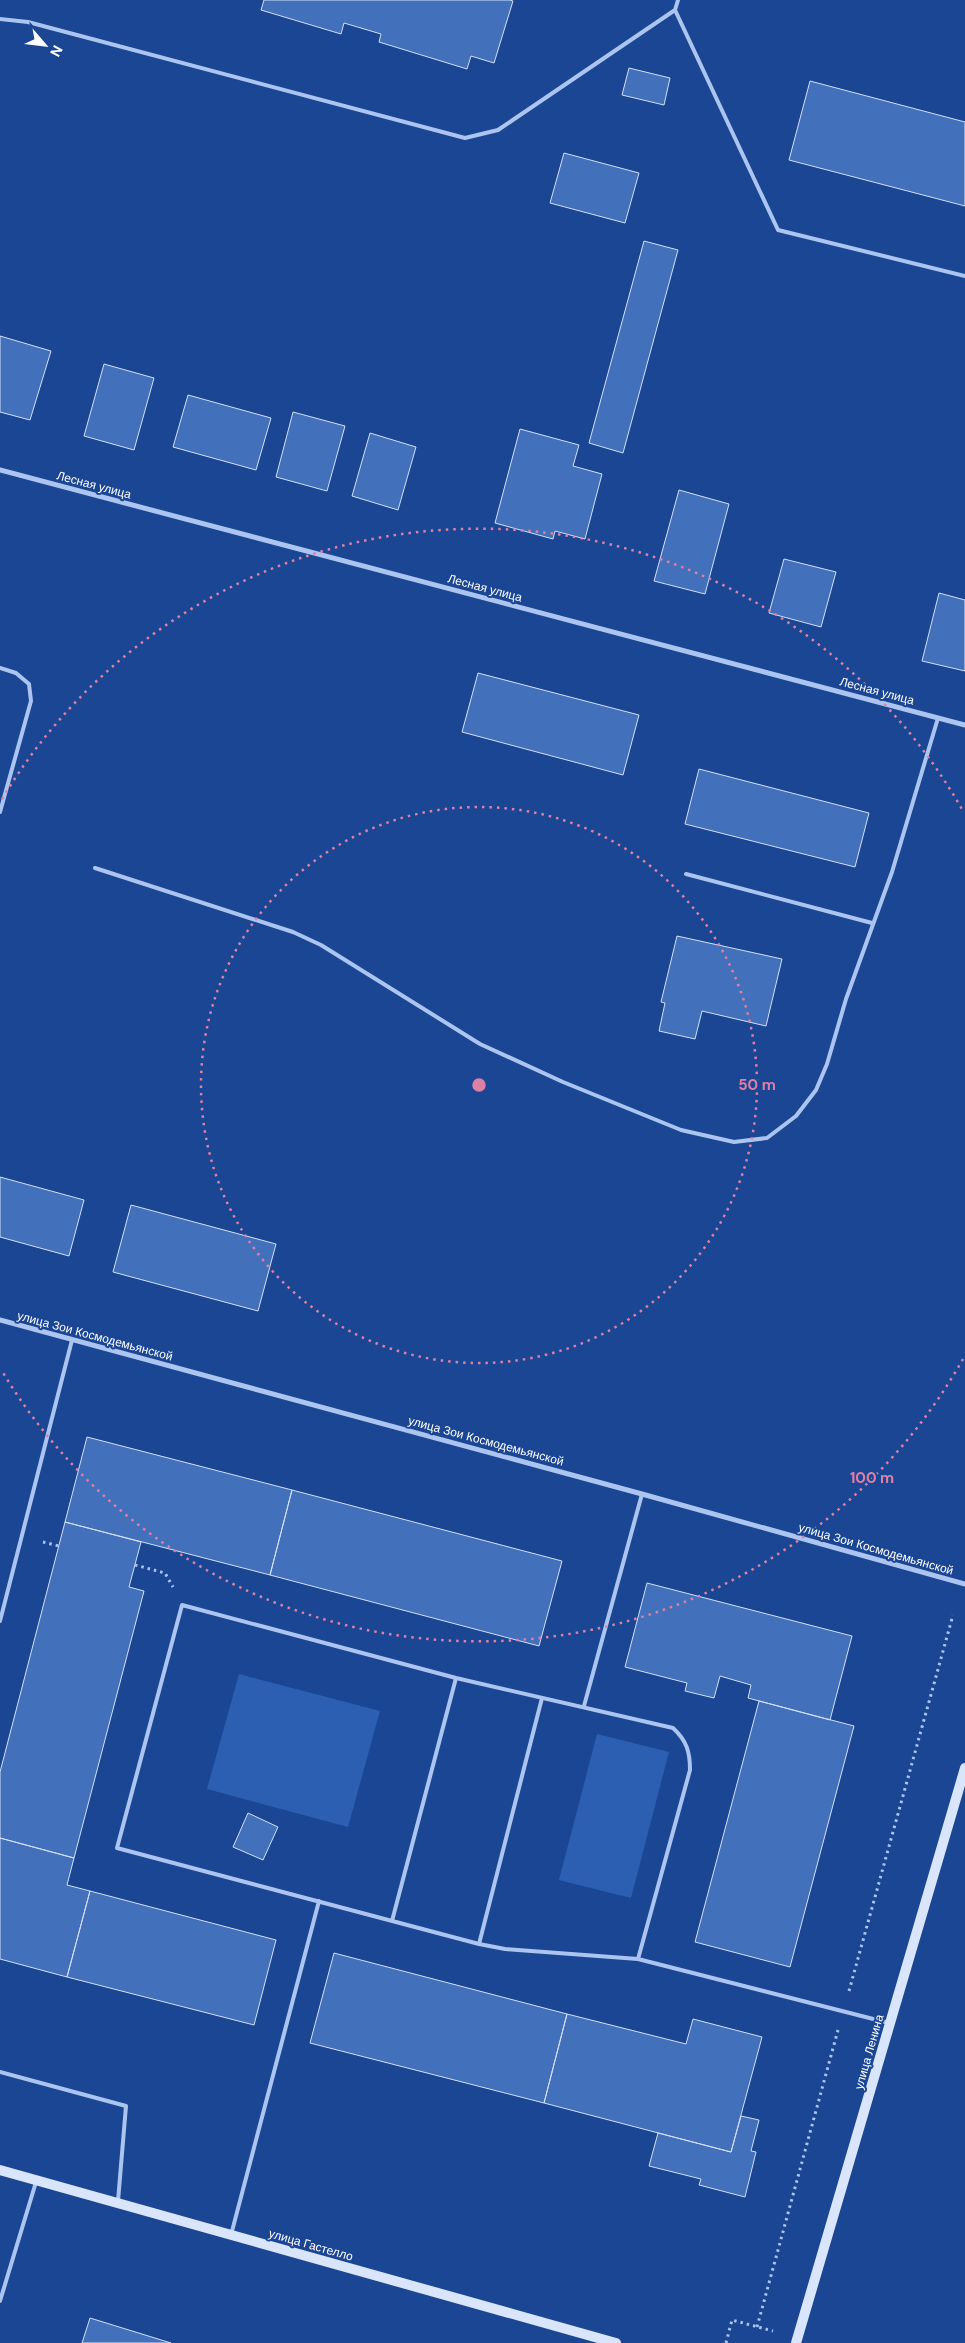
<svg xmlns="http://www.w3.org/2000/svg" width="965" height="2343" font-family="'DM Sans',sans-serif">
  <style>
    .green { fill: #2c5fb2 }
    .building { fill: #4370bb; stroke: #d1e1fb }
    .lines { fill: none; stroke-linecap: round; stroke-linejoin: round }
    .path { stroke: #abc5f0; stroke-width: 3; stroke-dasharray: 2.5 4; stroke-linecap: butt }
    .service { stroke: #abc5f0; stroke-width: 4 }
    .minor { stroke: #abc5f0; stroke-width: 5 }
    .secondary { stroke: #d9e5fb; stroke-width: 10 }
    .ring { fill: none; stroke: #dd80a5; stroke-width: 2.5; stroke-dasharray: 2.5 5 }
    .labels { text-anchor: middle; dominant-baseline: central; stroke-width: 4; stroke-linejoin: round; paint-order: stroke }
    .street-label { font-size: 12px; fill: #fff; stroke: #1a4694 }
    .centre { fill: #dd80a5; stroke: #1a4694; stroke-width: 2.5 }
    .ring-label { font-size: 15px; text-anchor: middle; font-weight: bold; fill: #dd80a5; stroke: #1a4694; stroke-width: 4; stroke-linejoin: round; paint-order: stroke }
  </style>
  <rect width="100%" height="100%" fill="#1a4694"/>
  <path class="green" d="M239 1674 380 1711 348 1827 207 1789Z
    M597 1734 669 1752 631 1898 559 1880Z"/>
  <path class="building" d="M264 0H510L513 1 494 63 471 56 467 69 379 42 381 34 344 23 341 34 261 10Z
    M629 68 670 78 664 105 622 95Z
    M810 81 965 122V206L789 160Z
    M564 153 639 173 625 223 550 203Z
    M644 241 678 250 623 453 589 443Z
    M0 336 51 351 30 420 0 412Z
    M104 364 154 378 134 450 84 436Z
    M188 395 271 418 256 470 173 447Z
    M293 412 345 426 327 491 276 477Z
    M520 429 579 445 573 466 602 474 585 539 555 531 553 539 495 523Z
    M370 433 416 447 398 510 352 496Z
    M679 490 729 504 705 594 654 581Z
    M784 559 836 572 821 627 769 613Z
    M939 593 965 600V671L922 661Z
    M478 673 639 715 623 775 462 732Z
    M699 769 869 813 855 867 685 824Z
    M677 936 782 959 766 1026 702 1011 695 1039 659 1031 665 1003 661 1002Z
    M0 1177 84 1200 69 1256 0 1237Z
    M131 1205 276 1244 258 1311 113 1272Z
    M87 1437 292 1490 270 1575 65 1522Z
    M292 1490 562 1561 539 1646 270 1575Z
    M65 1522 141 1542 129 1587 144 1591 74 1858 0 1838V1772Z
    M647 1583 852 1636 830 1720 748 1698 751 1685 720 1676 714 1698 685 1691 687 1683 625 1667Z
    M759 1701 854 1726 790 1967 695 1942Z
    M248 1813 278 1827 263 1860 233 1847Z
    M0 1838 74 1858 67 1885 90 1891 67 1977 0 1959Z
    M90 1891 276 1940 254 2025 67 1977Z
    M334 1953 567 2014 544 2103 310 2043Z
    M567 2014 686 2044 693 2019 762 2037 731 2152 544 2103Z
    M741 2116 759 2120 751 2151 756 2152 745 2197 699 2185 701 2179 649 2166 658 2133 731 2152Z
    M90 2318 171 2343H82Z"/>
  <g class="lines">
    <path class="path" d="M43 1542 59 1546
      M135 1565 165 1573 173 1587
      M849 1991 953 1615
      M757 2327 838 2030
      M726 2343 732 2320 773 2331"/>
    <path class="service" d="M675 10 678 0
      M0 19 28 22 465 138 498 130 675 10 778 230 965 276
      M0 668 16 673 29 684 31 701 0 812
      M95 868 293 932 321 945 480 1044 563 1082 681 1130 734 1142 767 1138 796 1116 816 1090 827 1064 846 999 892 872 938 718
      M686 874 872 923
      M0 1621 72 1340
      M584 1706 642 1494
      M392 1921 456 1678
      M479 1944 542 1698
      M638 1959 690 1770C690 1752 687 1741 673 1728L456 1678 182 1605 117 1848 479 1944 505 1949 638 1959 889 2023
      M0 2072 126 2106 118 2201
      M231 2235 319 1901
      M0 2301 36 2182"/>
    <path class="minor" d="M0 470 965 725
      M0 1320 642 1494 965 1584"/>
    <path class="secondary" d="M0 2170 616 2343
      M796 2343 965 1768"/>
  </g>
  <g class="ring">
    <circle cx="479" cy="1085" r="278"/>
    <path d="M963 1359A556 556 0 0 1 2 1371M2 799A556 556 0 0 1 963 811"/>
  </g>
  <g class="labels">
    <g class="street-label">
      <text transform="translate(94 485) rotate(15)">Лесная улица</text>
      <text transform="translate(485 588) rotate(15)">Лесная улица</text>
      <text transform="translate(877 691) rotate(15)">Лесная улица</text>
      <text transform="translate(95 1336) rotate(15)">улица Зои Космодемьянской</text>
      <text transform="translate(486 1441) rotate(15)">улица Зои Космодемьянской</text>
      <text transform="translate(876 1549) rotate(16)">улица Зои Космодемьянской</text>
      <text transform="translate(869 2052) rotate(-74)">улица Ленина</text>
      <text transform="translate(311 2245) rotate(16)">улица Гастелло</text>
    </g>
  </g>
  <circle cx="479" cy="1085" r="8" class="centre"/>
  <g class="ring-label">
    <text x="757" y="1090">50 m</text>
    <text x="872" y="1483">100 m</text>
  </g>
  <g transform="translate(45 45) rotate(118)" stroke="#1a4694" stroke-width="4" paint-order="stroke">
  <path d="M0-4L9 19L0 12L-9 19Z" fill="#ffffff"/>
  <text y="-8" font-size="14" font-weight="bold" text-anchor="middle" fill="#ffffff">N</text>
  </g>
</svg>
